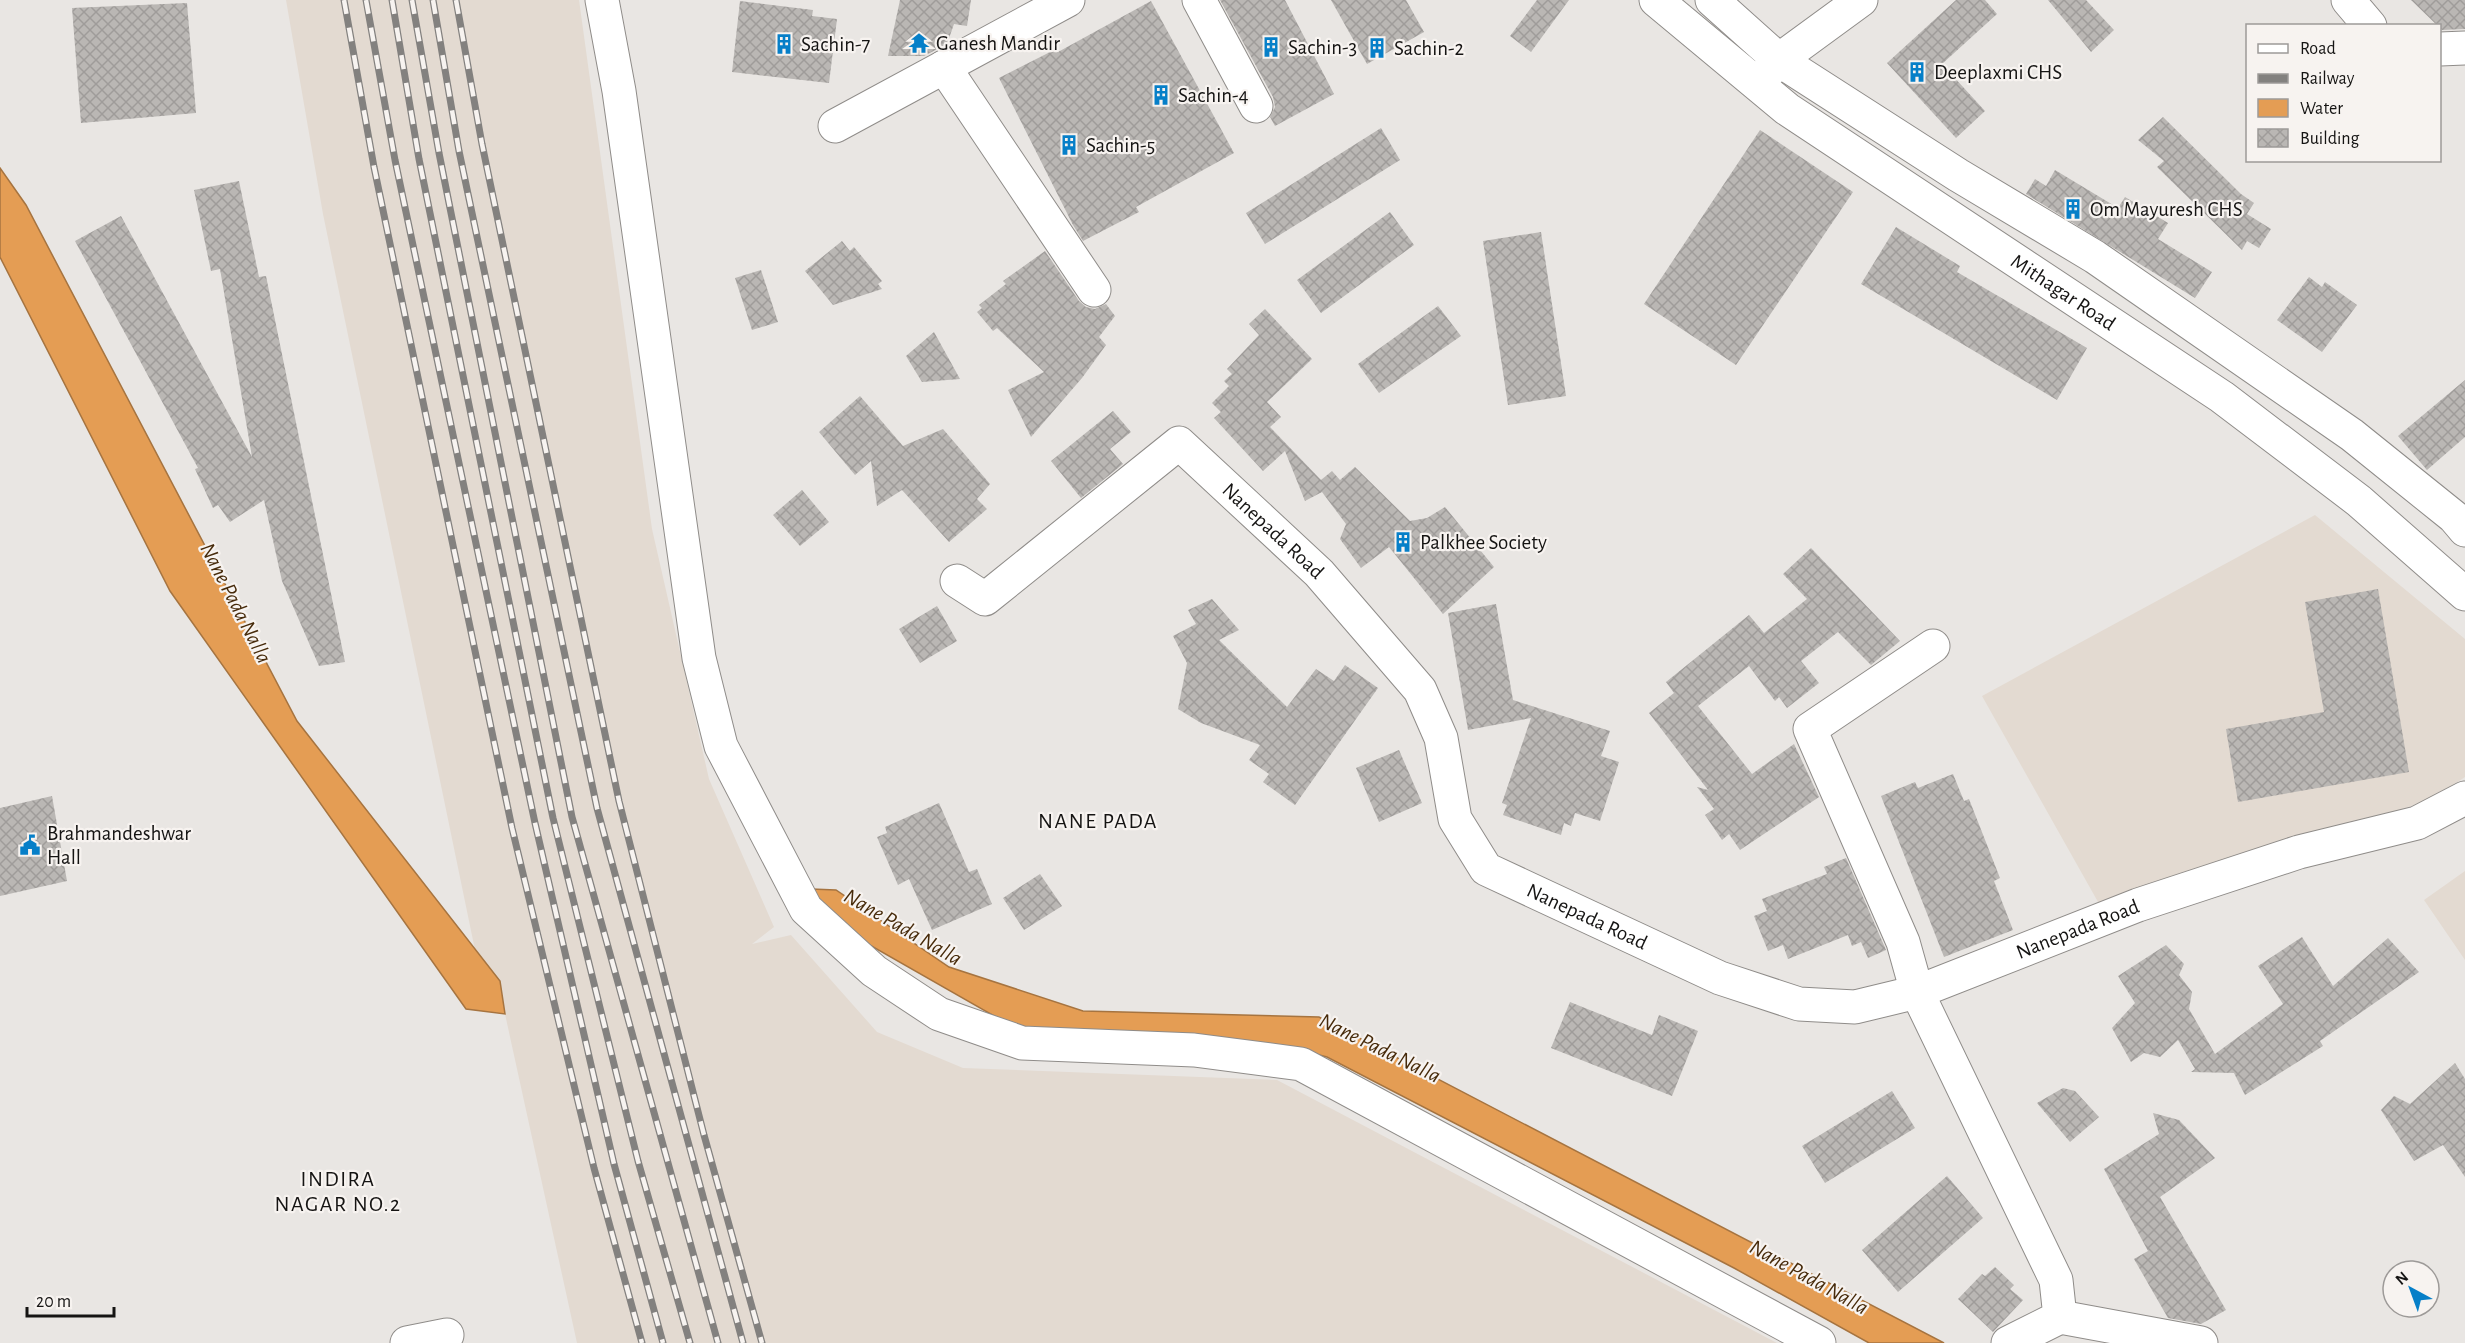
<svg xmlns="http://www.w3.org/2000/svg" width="2465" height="1343" font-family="'Alegreya Sans',sans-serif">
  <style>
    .built { fill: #e3dad1 }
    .water { fill: #e49d54; stroke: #a67440; stroke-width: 1.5 }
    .building { fill: url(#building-cross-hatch) }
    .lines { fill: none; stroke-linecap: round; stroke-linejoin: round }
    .minor-casing { stroke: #8f8c89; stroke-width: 35 }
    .minor { stroke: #fff; stroke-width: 33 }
    .rail-casing { stroke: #83817f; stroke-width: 7 }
    .rail { stroke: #f7f3f0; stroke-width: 4.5; stroke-dasharray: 14; stroke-linecap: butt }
    .labels { text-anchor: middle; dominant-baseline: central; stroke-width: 4.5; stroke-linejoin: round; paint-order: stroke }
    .poi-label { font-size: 21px; fill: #151413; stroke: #f7f3f0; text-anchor: start }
    .street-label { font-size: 21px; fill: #151413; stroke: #f7f3f0 }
    .water-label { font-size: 22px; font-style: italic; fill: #472b0b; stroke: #f7f3f0 }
    .neighbourhood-label { font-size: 22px; letter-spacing: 1.5px; fill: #151413; stroke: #f7f3f0 }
  </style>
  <defs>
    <pattern id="building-cross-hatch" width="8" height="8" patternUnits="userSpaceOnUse" patternTransform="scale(1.5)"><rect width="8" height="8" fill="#bab7b4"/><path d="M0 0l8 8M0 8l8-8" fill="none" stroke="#9f9c9a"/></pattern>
  </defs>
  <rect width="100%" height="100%" fill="#e9e6e3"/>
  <path class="built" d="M286 0H579L652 529 709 779 774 927 752 944 791 935 877 1032 963 1068 1277 1080 1777 1343H577L505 1014 500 981 475 950 323 214Z
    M2315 515 2465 639V777L2432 799 2102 909 1982 696Z
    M2465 871V960L2424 900Z"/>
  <path class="water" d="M0 168 26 205 297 721 500 981 505 1014 466 1009 170 591 0 257Z
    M811 889 836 890 949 967 1083 1011 1319 1017 1944 1343H1869L1734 1268 1327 1057 1280 1045 1017 1029 824 919Z"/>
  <path class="building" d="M900 0H971L967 26 954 24 947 44 924 56H888Z
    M1220 0H1285L1334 94 1275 126 1270 117 1275 107 1273 97Z
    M1331 0H1406L1424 32 1367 64Z
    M1537 0H1569L1531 52 1510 36Z
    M1956 0H1985L1997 14 1942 64 1985 111 1956 138 1887 63Z
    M2048 0H2086L2114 30 2091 52Z
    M2411 0H2465V29L2442 30Z
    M740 1 813 10 812 16 837 19 829 83 732 72Z
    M1151 1 1234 153 1136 207 1139 212 1083 241 1073 225 999 78 1056 49 1058 52Z
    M187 3 196 113 81 123 72 8Z
    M2163 117 2241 194 2254 203 2247 214 2271 229 2259 248 2247 241 2242 250 2157 167 2164 161 2138 140Z
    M1381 128 1400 160 1265 244 1246 213Z
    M1760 130 1853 192 1736 365 1644 304Z
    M2055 170 2118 208 2125 197 2168 223 2158 239 2212 272 2195 298 2026 194 2035 179 2046 186Z
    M239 181 259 277 266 276 345 662 319 666 282 581 264 500 230 522 218 505 213 508 195 469 198 468 75 241 121 216 252 457 220 269 211 271 194 190Z
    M1390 212 1414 245 1321 313 1297 280Z
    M1896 227 1960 266 1957 272 2087 348 2057 400 1861 284Z
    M1541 232 1566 396 1508 405 1483 241Z
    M842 241 850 251 854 247 882 281 878 284 882 289 833 305 805 271Z
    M1045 251 1079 301 1086 307 1095 309 1106 304 1115 316 1099 337 1106 345 1082 378 1031 437 1008 390 1044 372 997 328 993 331 977 312 982 308 979 305 1006 284 1003 281Z
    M761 270 778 322 752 330 735 278Z
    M2309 277 2322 287 2325 282 2357 305 2322 352 2277 320Z
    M1438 306 1461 336 1379 393 1358 364Z
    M1265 309 1312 359 1267 402 1281 417 1270 427 1321 480 1332 471 1340 480 1355 467 1410 521 1427 518 1445 507 1494 567 1443 614 1389 547 1361 568 1340 539 1346 524 1322 492 1305 501 1285 451 1263 471 1214 418 1221 412 1212 403 1229 386 1224 381 1232 374 1227 369 1259 335 1249 324Z
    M934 332 960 379 922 382 906 356Z
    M2465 380V437L2427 470 2398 436Z
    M860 396 903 446 943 429 990 484 977 499 987 509 949 542 902 490 877 506 871 461 855 475 819 432Z
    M1113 411 1131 432 1110 449 1123 464 1081 498 1051 461Z
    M802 490 829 522 800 546 773 515Z
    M1811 548 1900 641 1871 665 1838 632 1801 661 1819 683 1787 708 1779 697 1775 701 1749 666 1698 706 1752 774 1794 744 1819 797 1740 850 1729 834 1722 840 1705 815 1714 809 1697 787 1708 790 1649 713 1674 693 1666 682 1749 615 1764 633 1807 599 1783 574Z
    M2378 589 2409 772 2238 802 2226 729 2324 712 2305 602Z
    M1212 599 1239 630 1219 640 1287 707 1316 669 1334 681 1345 665 1378 688 1295 805 1263 782 1269 774 1249 760 1260 745 1201 723 1178 709 1187 663 1173 636 1196 624 1188 610Z
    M1496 604 1513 700 1610 731 1601 756 1619 762 1600 821 1575 813 1571 826 1564 823 1561 835 1503 815 1507 805 1502 803 1531 718 1468 730 1448 613Z
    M937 606 957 641 920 663 899 629Z
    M1399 750 1422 803 1379 822 1356 768Z
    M1953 774 1964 801 1969 799 2000 878 1994 881 2013 930 1944 957 1881 796 1915 782 1918 788Z
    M52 796 67 881 0 896V808Z
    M939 803 969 872 977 869 992 904 932 930 909 879 898 885 877 837 887 833 885 827Z
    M1846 858 1886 950 1868 958 1861 942 1852 946 1848 935 1788 959 1783 945 1768 951 1754 916 1767 911 1762 899 1827 874 1824 867Z
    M1040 874 1062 906 1024 930 1003 898Z
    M2302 937 2333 986 2388 938 2419 972 2320 1041 2323 1046 2245 1095 2234 1073 2191 1072 2195 1069 2178 1040 2160 1057 2144 1053 2131 1062 2112 1028 2135 1003 2118 976 2166 945 2184 964 2179 975 2192 992 2189 1009 2215 1054 2283 1004 2258 966Z
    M1570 1002 1652 1035 1659 1015 1698 1031 1672 1096 1551 1048Z
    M2455 1063 2465 1079V1177L2443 1145 2414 1161 2381 1110 2394 1096 2410 1104Z
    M2063 1088 2075 1091 2099 1117 2070 1142 2037 1103Z
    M1892 1091 1915 1128 1825 1183 1802 1146Z
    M2153 1113 2179 1120 2215 1158 2160 1197 2226 1310 2201 1324 2168 1318 2134 1259 2148 1251 2104 1169 2159 1134Z
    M1947 1176 1983 1218 1898 1292 1862 1250Z
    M1995 1267 2014 1285 2010 1289 2023 1300 1993 1332 1958 1299 1982 1274 1985 1276Z"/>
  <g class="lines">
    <g class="minor-casing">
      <g id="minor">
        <path d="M602 0 619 91 699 658 721 746 806 909 874 971 939 1014 1022 1043 1194 1050 1301 1064 1819 1343"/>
        <path d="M1199 0 1256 106"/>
        <path id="s1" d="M1656 0 1787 109 2222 397 2359 501 2465 594"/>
        <path d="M1712 0 1779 60 1958 175 2095 257 2352 435 2454 517 2465 530"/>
        <path d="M2348 0 2370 26"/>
        <path d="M2440 49 2465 48"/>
        <path d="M944 67 1094 290"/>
        <path d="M1766 74 1779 60 1861 0"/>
        <path d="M835 126 1068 0"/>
        <path id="s2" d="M957 581 985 599 1179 443 1319 573 1420 690 1441 738 1455 819 1486 869 1720 978 1799 1004 1855 1007 1917 992 2138 905 2299 852 2417 823 2465 798"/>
        <path d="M1933 646 1810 729 1903 942 1917 992 2056 1280 2060 1317 2008 1343"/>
        <path d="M2060 1317 2201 1343"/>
        <path d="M407 1343 447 1335"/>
      </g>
    </g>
    <use href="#minor" class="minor"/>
    <g class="rail-casing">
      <path id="rail" d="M344 0 374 167 512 828 594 1168 642 1343
        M366 0 395 160 535 823 614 1164 663 1343
        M392 0 419 159 553 818 638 1161 690 1343
        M412 0 439 153 572 817 718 1343
        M433 0 459 151 597 808 743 1343
        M456 0 482 144 619 801 704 1135 762 1343"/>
    </g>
    <use href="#rail" class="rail"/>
  </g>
  <defs>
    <g id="temple-bare" transform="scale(1.62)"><path d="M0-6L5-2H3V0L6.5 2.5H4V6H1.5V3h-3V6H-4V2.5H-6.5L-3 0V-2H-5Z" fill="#067fc8" stroke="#f7f3f0" stroke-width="2.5" paint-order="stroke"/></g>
    <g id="building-bare" transform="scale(1.62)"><path d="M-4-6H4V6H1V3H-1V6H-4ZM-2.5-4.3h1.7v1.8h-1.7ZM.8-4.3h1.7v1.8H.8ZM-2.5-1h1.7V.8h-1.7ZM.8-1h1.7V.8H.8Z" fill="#067fc8" stroke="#f7f3f0" stroke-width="2.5" paint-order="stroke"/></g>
    <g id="civic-bare" transform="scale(1.62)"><path d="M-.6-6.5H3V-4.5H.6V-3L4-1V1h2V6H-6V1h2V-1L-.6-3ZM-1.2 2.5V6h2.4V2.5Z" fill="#067fc8" stroke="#f7f3f0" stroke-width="2.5" paint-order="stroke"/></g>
  </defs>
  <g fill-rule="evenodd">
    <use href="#temple-bare" x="919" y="43"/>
    <use href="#building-bare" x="784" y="44"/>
    <use href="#building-bare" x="1271" y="47"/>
    <use href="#building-bare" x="1377" y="48"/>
    <use href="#building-bare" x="1917" y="72"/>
    <use href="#building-bare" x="1161" y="95"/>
    <use href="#building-bare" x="1069" y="145"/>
    <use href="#building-bare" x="2073" y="209"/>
    <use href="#building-bare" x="1403" y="542"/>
    <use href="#civic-bare" x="30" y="845"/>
  </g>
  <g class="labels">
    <g class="poi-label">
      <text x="936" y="43">Ganesh Mandir</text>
      <text x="801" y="44">Sachin-7</text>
      <text x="1288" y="47">Sachin-3</text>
      <text x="1394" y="48">Sachin-2</text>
      <text x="1934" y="72">Deeplaxmi CHS</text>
      <text x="1178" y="95">Sachin-4</text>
      <text x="1086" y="145">Sachin-5</text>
      <text x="2090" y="209">Om Mayuresh CHS</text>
      <text x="1420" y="542">Palkhee Society</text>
      <text x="47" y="833">Brahmandeshwar<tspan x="47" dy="24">Hall</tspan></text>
    </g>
    <g class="street-label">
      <text stroke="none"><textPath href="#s1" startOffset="502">Mithagar Road</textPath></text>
      <text stroke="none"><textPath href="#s2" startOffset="411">Nanepada Road</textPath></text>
      <text stroke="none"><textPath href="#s2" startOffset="933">Nanepada Road</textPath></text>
      <text stroke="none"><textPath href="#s2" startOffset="1455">Nanepada Road</textPath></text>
    </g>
    <g class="water-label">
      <text transform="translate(236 603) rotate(63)">Nane Pada Nalla</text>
      <text transform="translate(903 927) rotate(30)">Nane Pada Nalla</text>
      <text transform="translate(1380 1048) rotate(26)">Nane Pada Nalla</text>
      <text transform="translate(1809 1277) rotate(29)">Nane Pada Nalla</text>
    </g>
    <g class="neighbourhood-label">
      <text x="1098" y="821">NANE PADA</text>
      <text x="338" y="1179">INDIRA<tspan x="338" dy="25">NAGAR NO.2</tspan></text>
    </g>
  </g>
  <rect x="2246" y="24" width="195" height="138" fill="#f7f3f0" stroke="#9d9a98" stroke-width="1.5"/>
  <rect x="2258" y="44" width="30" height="9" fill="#ffffff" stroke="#9d9a98" stroke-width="1.5"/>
  <text x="2300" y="54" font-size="18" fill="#151413">Road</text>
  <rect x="2258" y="74" width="30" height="9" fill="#83817f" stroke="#9d9a98" stroke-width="1.5"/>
  <text x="2300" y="84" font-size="18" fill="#151413">Railway</text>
  <rect x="2258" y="99" width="30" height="18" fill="#e49d54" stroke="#9d9a98" stroke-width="1.5"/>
  <text x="2300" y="114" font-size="18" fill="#151413">Water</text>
  <rect x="2258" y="129" width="30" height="18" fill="url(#building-cross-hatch)" stroke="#9d9a98" stroke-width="1.5"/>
  <text x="2300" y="144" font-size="18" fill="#151413">Building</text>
  <g transform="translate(2411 1289) rotate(319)"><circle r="28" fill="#f7f3f0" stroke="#9d9a98" stroke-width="1.5"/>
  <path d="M0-4.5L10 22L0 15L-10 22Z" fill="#067fc8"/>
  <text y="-9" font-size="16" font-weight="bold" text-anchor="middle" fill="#151413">N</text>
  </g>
  <path d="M27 1307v9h87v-9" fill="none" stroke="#151413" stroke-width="3"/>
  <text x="36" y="1307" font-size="18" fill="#151413" stroke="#f7f3f0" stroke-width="4.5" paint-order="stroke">20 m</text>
</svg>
